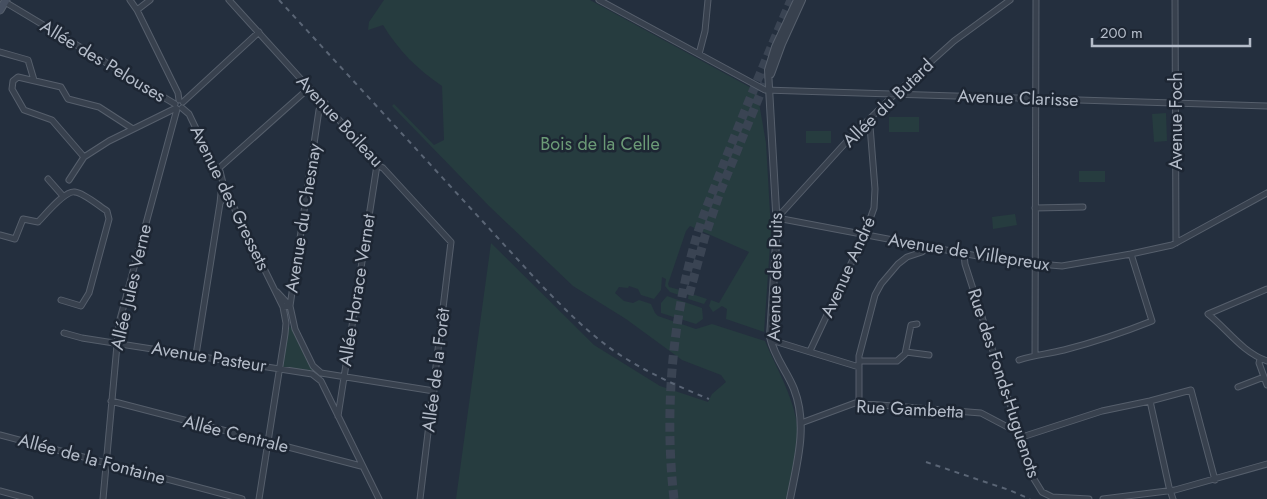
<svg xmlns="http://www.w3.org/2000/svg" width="1267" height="499" font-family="Jost,sans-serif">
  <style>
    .green { fill: #263c3f }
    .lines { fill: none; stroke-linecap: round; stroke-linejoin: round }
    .motorway-tunnel { stroke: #3a4453; stroke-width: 9; stroke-dasharray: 9 4.5; stroke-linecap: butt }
    .minor-casing { stroke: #565f6c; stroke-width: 7 }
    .tertiary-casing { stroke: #565f6c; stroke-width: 8 }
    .secondary-casing { stroke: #565f6c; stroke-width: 9 }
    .minor { stroke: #38414e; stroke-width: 5 }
    .tertiary { stroke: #38414e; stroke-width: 6 }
    .secondary { stroke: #465061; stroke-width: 7 }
    .rail { stroke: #5a6575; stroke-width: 2; stroke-dasharray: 5 5; stroke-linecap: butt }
    .labels { text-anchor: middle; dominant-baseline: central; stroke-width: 5; stroke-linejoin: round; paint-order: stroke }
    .street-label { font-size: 18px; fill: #b4bcc9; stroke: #1d2633 }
    .park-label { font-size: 18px; fill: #6b9a76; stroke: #1d2633 }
  </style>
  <rect width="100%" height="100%" fill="#242f3e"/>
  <path class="green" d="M384 0H590L757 91 766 143 771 231 764 332 726 319 727 309 722 306 713 312 709 306 711 300 719 303 749 252 690 226 686 231 668 284 669 287 684 291 682 296 670 292 665 286 666 279 662 277 661 290 654 299 641 295 638 289 629 286 628 288 619 287 615 293 624 301 633 303 639 300 651 304 655 313 658 316 696 329 712 324 765 341C777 370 797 402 798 435 799 456 792 478 787 499H456L491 243 594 345 660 386 708 402 712 394 726 382 721 375 682 360 626 319 573 286 489 206 392 106 394 104 434 145 444 140 442 86C417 69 399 51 383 25L368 30 369 22Z
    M1166 113 1167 141 1154 142 1152 114Z
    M889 117H919V132H889Z
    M806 131H831V143H806Z
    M1079 171H1105V182H1079Z
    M1015 214 1017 225 993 229 992 217Z
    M689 293 707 299 704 304 688 299Z
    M667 296 702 308 703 319 696 324 661 313V303Z
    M290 327 295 329 313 366 312 370 307 372 279 368 286 328Z"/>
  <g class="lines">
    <path class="motorway-tunnel" d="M689 295 705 236 720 192 770 70
      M674 499C664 411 672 317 698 232 706 207 717 182 726 158 747 105 769 52 791 0"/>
    <g class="minor-casing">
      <path id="minor" d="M130 0 137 10 178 93 179 100
        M229 0 309 88 370 153 377 165 383 168 451 242 420 499
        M599 0 765 90 1267 106
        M1010 0 954 41 895 94 848 140 777 218 1004 261 1062 266 1131 254 1172 245 1267 193
        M1175 0 1176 243
        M5 2 175 104
        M137 10 150 0
        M0 52 28 60 34 80
        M699 54 705 31 708 0
        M183 102 259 32
        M182 108 189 114 212 162 220 171 224 187 283 307 286 323 285 334 259 499
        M133 129 99 107 68 99 61 87 18 77 13 81 12 89 24 110 52 120 84 157 109 141 176 108
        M218 169 309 88
        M48 179 63 196
        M69 180 84 157
        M224 187 221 193 220 203 223 199 230 197
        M1035 208 1083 207
        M0 235 15 239 23 219 38 222C46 214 65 190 75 192 84 193 99 206 107 211L109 219 89 293 81 306 61 300
        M964 254 965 264 1034 479 1042 492 1052 497 1089 499
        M1267 289 1208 314C1228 330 1242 352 1267 361
        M277 292 290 306 295 329 313 366 321 373 434 391
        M283 307 290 306 319 110 325 103
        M64 333 82 338 312 374 321 381 379 499
        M771 340 859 367
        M810 351 864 236 874 208 875 189 870 126 866 122
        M906 352 929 355
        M196 355 220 203
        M1035 355 1036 0
        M1260 359 1259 363 1267 385
        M1019 360C1034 355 1048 354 1064 350 1095 342 1122 333 1152 321L1131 254
        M859 361H897L905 354 911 325 917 324
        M1238 387 1264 377
        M111 401 361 466
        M1150 401 1169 487 1173 499
        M859 403V356L875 295 881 284 898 264 907 257 922 252 926 248
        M338 416 377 165
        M801 423 855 403 981 413 1017 432
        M0 435 242 499
        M1019 438 1102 411 1150 401 1191 390 1215 480
        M0 491 30 499
        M103 499 119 323 177 109
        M1103 499 1175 490 1267 464"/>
    </g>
    <g class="tertiary-casing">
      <path id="tertiary" d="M771 74 782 44 802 0
        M790 499C797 463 808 425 794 389 787 371 774 357 770 337L777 228 768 70 775 47 797 0"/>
    </g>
    <g class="secondary-casing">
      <path id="secondary" d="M0 10 6 0"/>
    </g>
    <use href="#minor" class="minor"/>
    <use href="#tertiary" class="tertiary"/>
    <use href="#secondary" class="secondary"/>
    <path class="rail" d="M279 0 543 287C566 310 589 334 617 353 646 372 677 386 709 399
      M926 462 1009 490 1030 499"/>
  </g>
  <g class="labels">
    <g class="street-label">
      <text transform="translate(103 61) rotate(31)">Allée des Pelouses</text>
      <text transform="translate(1018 98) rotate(2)">Avenue Clarisse</text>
      <text transform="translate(888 103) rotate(-44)">Allée du Butard</text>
      <text transform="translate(340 121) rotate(47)">Avenue Boileau</text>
      <text transform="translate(1176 121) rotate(-90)">Avenue Foch</text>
      <text transform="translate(230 198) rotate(64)">Avenue des Gressets</text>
      <text transform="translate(303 218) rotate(-81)">Avenue du Chesnay</text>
      <text transform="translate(969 252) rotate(9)">Avenue de Villepreux</text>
      <text transform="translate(848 267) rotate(-66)">Avenue André</text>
      <text transform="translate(775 277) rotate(-89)">Avenue des Puits</text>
      <text transform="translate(131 287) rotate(-77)">Allée Jules Verne</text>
      <text transform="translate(357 290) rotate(-81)">Allée Horace Vernet</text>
      <text transform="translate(209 357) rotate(9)">Avenue Pasteur</text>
      <text transform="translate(436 370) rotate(-83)">Allée de la Forêt</text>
      <text transform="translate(1004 383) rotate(72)">Rue des Fonds-Huguenots</text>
      <text transform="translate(910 409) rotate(3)">Rue Gambetta</text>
      <text transform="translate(236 434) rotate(14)">Allée Centrale</text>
      <text transform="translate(92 459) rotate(15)">Allée de la Fontaine</text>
    </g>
    <g class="park-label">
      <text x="600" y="144">Bois de la Celle</text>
    </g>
  </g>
  <path d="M1092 38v8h158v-8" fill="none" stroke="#b4bcc9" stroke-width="2.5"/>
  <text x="1100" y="38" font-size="15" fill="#b4bcc9" stroke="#1d2633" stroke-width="4" paint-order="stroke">200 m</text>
</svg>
